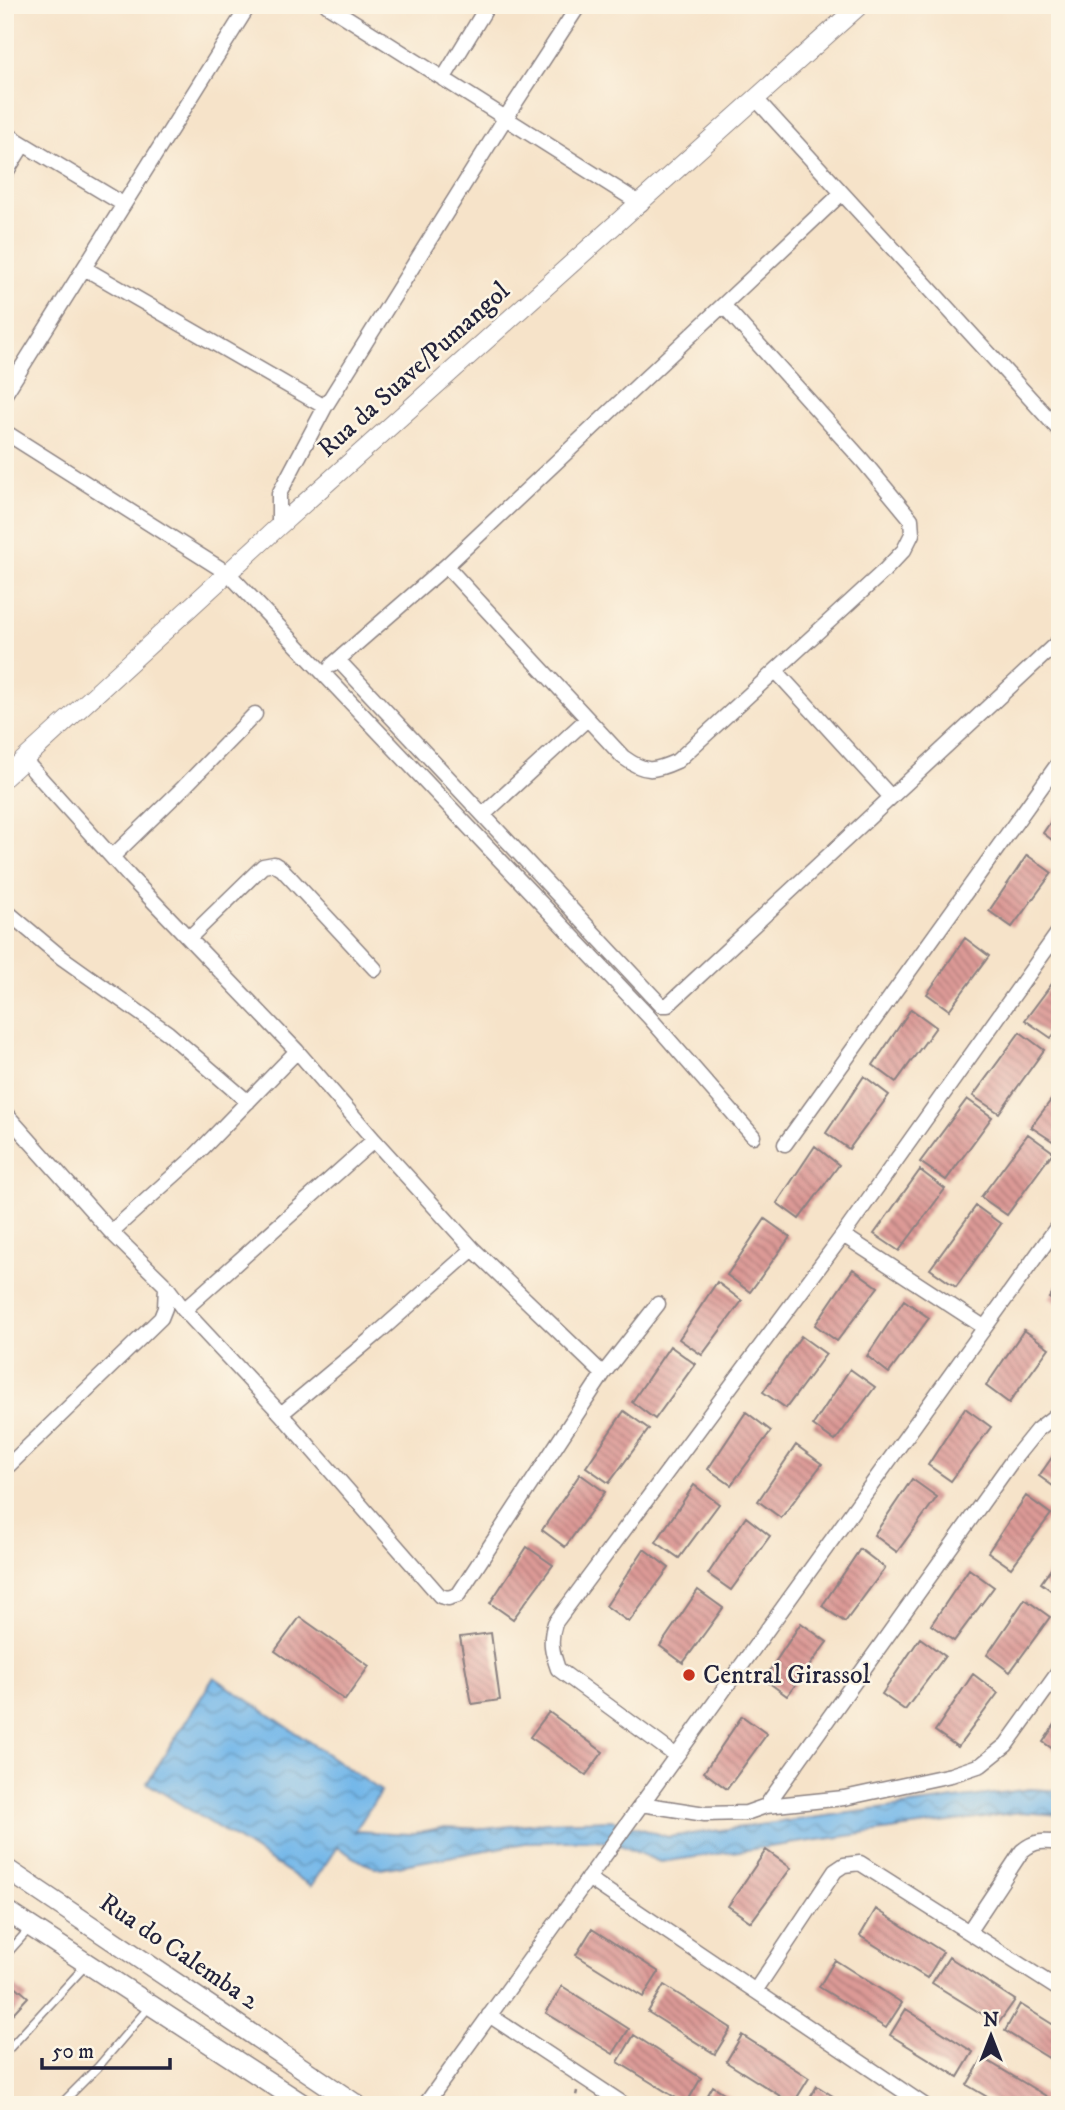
<svg xmlns="http://www.w3.org/2000/svg" width="1065" height="2110" font-family="'IM FELL DW Pica',serif">
  <style>
    .water { fill: url(#water-waves); stroke: #4a6c92; stroke-width: 2 }
    .building { fill: url(#building-back-hatch) }
    .lines { fill: none; stroke-linecap: round; stroke-linejoin: round }
    .service-casing { stroke: #8c8282; stroke-width: 10 }
    .minor-casing { stroke: #8c8282; stroke-width: 17 }
    .tertiary-casing { stroke: #8c8282; stroke-width: 20 }
    .secondary-casing { stroke: #8c8282; stroke-width: 22 }
    .path { stroke: #8c8282; stroke-width: 2.5; stroke-dasharray: 5 5; stroke-linecap: butt }
    .service { stroke: #fff; stroke-width: 7 }
    .minor { stroke: #fff; stroke-width: 14 }
    .tertiary { stroke: #fff; stroke-width: 18 }
    .secondary { stroke: #fff; stroke-width: 19 }
    .poi-dot { fill: #c8321e; stroke: #fcf5e5; stroke-width: 2.5 }
    .labels { text-anchor: middle; dominant-baseline: central; stroke-width: 5; stroke-linejoin: round; paint-order: stroke }
    .street-label { font-size: 26px; fill: #22223b; stroke: #fcf5e5 }
    .poi-label { font-size: 26px; fill: #22223b; stroke: #fcf5e5; text-anchor: start }
  </style>
  <defs>
    <pattern id="water-waves" width="16" height="10" patternUnits="userSpaceOnUse" patternTransform="scale(1.75)"><rect width="16" height="10" fill="#73b7e9"/><path d="M0 5q4-4 8 0t8 0" fill="none" stroke="#5e94be"/></pattern>
    <pattern id="building-back-hatch" width="6" height="6" patternUnits="userSpaceOnUse" patternTransform="scale(1.75)"><rect width="6" height="6" fill="#dc9a96"/><path d="M-1 5l2 2M0 0l6 6M5-1l2 2" fill="none" stroke="#b27d7c"/></pattern>
  </defs>
  <rect width="100%" height="100%" fill="#fcf5e5"/>
  <filter id="ink" filterUnits="userSpaceOnUse"><feTurbulence type="fractalNoise" baseFrequency=".0143" numOctaves="2"/><feDisplacementMap in="SourceGraphic" scale="14" xChannelSelector="R" yChannelSelector="G"/><feConvolveMatrix kernelMatrix="1 2 1 2 8 2 1 2 1" color-interpolation-filters="sRGB"/></filter>
  <filter id="wash" filterUnits="userSpaceOnUse"><feTurbulence type="fractalNoise" baseFrequency=".00686" numOctaves="4" result="noise"/><feDisplacementMap in="SourceGraphic" scale="28" xChannelSelector="R" yChannelSelector="G"/><feGaussianBlur stdDeviation="1.57" result="paint"/><feColorMatrix in="noise" values="0 0 0 0 0 0 0 0 0 0 0 0 0 0 0 0 0 1.4 0 .05"/><feComposite in="paint" operator="in"/></filter>
  <g filter="url(#wash)">
    <rect width="100%" height="100%" fill="#f6e3c9"/>
    <path class="water" d="M214 1677 381 1791 355 1831 410 1834 445 1827 484 1829 547 1822 611 1820 668 1837 1031 1789 1060 1791V1815L1020 1812 660 1862 622 1846 597 1840 531 1842 381 1869 364 1863 337 1847 311 1886 147 1783Z"/>
    <g id="blocks">
      <path class="building" d="M1060 808V846L1043 833Z
        M1027 855 1052 873 1012 927 989 911Z
        M965 938 989 956 949 1010 927 994Z
        M1060 973V1026L1051 1038 1025 1020Z
        M911 1009 936 1027 896 1082 873 1065Z
        M1020 1032 1044 1050 999 1113 973 1096Z
        M864 1076 889 1095 849 1149 826 1133Z
        M1060 1088V1140L1057 1144 1031 1127Z
        M967 1099 992 1117 946 1180 920 1162Z
        M1028 1134 1053 1152 1007 1215 981 1197Z
        M815 1146 839 1165 799 1219 777 1203Z
        M920 1170 945 1189 899 1251 874 1234Z
        M976 1206 1001 1224 956 1287 930 1269Z
        M765 1219 790 1237 750 1292 727 1275Z
        M853 1269 878 1287 837 1341 815 1325Z
        M717 1282 742 1301 702 1355 679 1339Z
        M1060 1282V1306L1049 1298Z
        M904 1300 929 1318 889 1373 867 1356Z
        M1024 1330 1049 1348 1009 1403 986 1386Z
        M801 1336 826 1354 786 1408 763 1392Z
        M670 1346 695 1364 655 1419 632 1402Z
        M850 1369 875 1387 835 1441 813 1425Z
        M965 1408 991 1427 951 1481 928 1465Z
        M624 1411 649 1429 609 1483 586 1467Z
        M746 1412 771 1431 731 1485 708 1469Z
        M796 1445 822 1464 781 1518 758 1501Z
        M1060 1446V1491L1039 1476Z
        M580 1474 605 1492 565 1547 542 1530Z
        M912 1479 937 1497 897 1552 874 1535Z
        M694 1485 719 1504 679 1558 656 1542Z
        M1026 1496 1051 1514 1011 1568 988 1552Z
        M746 1517 770 1536 731 1590 708 1574Z
        M527 1547 553 1565 513 1619 490 1603Z
        M644 1549 669 1568 629 1622 606 1606Z
        M860 1549 885 1568 845 1622 822 1606Z
        M1060 1556V1597L1041 1583Z
        M969 1569 994 1587 954 1641 931 1625Z
        M698 1590 723 1608 683 1663 660 1646Z
        M1025 1599 1050 1617 1010 1672 987 1655Z
        M300 1617 369 1666 345 1700 275 1651Z
        M801 1623 827 1642 787 1696 764 1679Z
        M491 1633 500 1700 472 1704 460 1637Z
        M920 1638 945 1656 905 1710 882 1694Z
        M973 1674 998 1693 958 1747 935 1731Z
        M549 1712 603 1752 586 1775 530 1737Z
        M742 1716 767 1734 727 1789 704 1772Z
        M1060 1717V1754L1043 1742Z
        M766 1850 791 1868 751 1922 728 1906Z
        M876 1909 943 1952 927 1978 860 1936Z
        M592 1929 659 1972 643 1997 576 1955Z
        M949 1957 1015 2000 998 2024 932 1983Z
        M835 1960 902 2003 886 2028 819 1987Z
        M5 1977 28 1997 5 2022Z
        M664 1985 731 2028 715 2054 648 2012Z
        M562 1986 629 2029 613 2054 546 2013Z
        M1020 2004 1060 2029V2065L1005 2031Z
        M906 2009 973 2052 958 2077 890 2035Z
        M634 2035 701 2078 686 2104 618 2062Z
        M742 2035 809 2078 793 2104 726 2062Z
        M983 2058 1051 2099 1047 2105H1001L967 2085Z
        M713 2086 743 2105H702Z
        M817 2086 847 2105H806Z"/>
    </g>
  </g>
  <g filter="url(#ink)">
    <use href="#blocks" fill-opacity="0" stroke="#8c8282" stroke-width="2"/>
    <g class="lines">
      <g class="service-casing">
        <path id="service" d="M5 1956 30 1928
          M5 2053 87 1964
          M60 2105 98 2067 150 2006"/>
      </g>
      <g class="minor-casing">
        <path id="minor" d="M327 5 641 204
          M443 79 488 5
          M756 99 1060 431
          M5 133 123 204
          M5 174 23 145
          M84 268 325 407
          M5 394 249 5
          M5 432 229 574 649 1017 753 1136
          M279 526V494L325 407 506 117 579 5
          M446 566 623 757C645 773 653 772 677 761L884 571 904 550 912 534 911 519 863 461 724 306
          M338 660 661 1005H668L1060 640
          M332 665 446 566 842 193
          M776 671 890 796
          M24 760 129 876 297 1051 374 1140 473 1249 603 1374
          M483 815 587 719
          M112 857 184 787 255 714
          M5 910 61 957 168 1033 248 1102
          M190 937 263 866 274 864 282 869 375 969
          M5 1113 111 1232 166 1286 184 1310 281 1414 440 1596 448 1598 458 1595 603 1374 658 1304
          M785 1144 1060 761
          M111 1232 191 1160 297 1051
          M843 1235 984 1327
          M184 1310 374 1140
          M281 1414 378 1333 473 1249
          M5 1469 161 1318 165 1308 166 1286
          M675 1755 558 1669C552 1652 549 1641 555 1623L843 1235 1060 930
          M641 1804 705 1814 746 1813 766 1806 1012 1461 1037 1430 1060 1412
          M766 1806 844 1798 951 1775 981 1765 1006 1745 1060 1670
          M588 1878 924 2105
          M969 1931 1022 1851C1035 1840 1044 1841 1060 1843
          M755 1991 835 1871 844 1865 860 1863 1060 1990
          M489 2015 625 2105
          M425 2105 1060 1223"/>
      </g>
      <g class="tertiary-casing">
        <path id="tertiary" d="M5 777 279 526 860 5"/>
      </g>
      <g class="secondary-casing">
        <path id="secondary" d="M5 1868 357 2105
          M5 1910 304 2105"/>
      </g>
      <path class="path" d="M574 2105 577 2091"/>
      <use href="#service" class="service"/>
      <use href="#minor" class="minor"/>
      <use href="#tertiary" class="tertiary"/>
      <use href="#secondary" class="secondary"/>
    </g>
  </g>
  <circle class="poi-dot" cx="689" cy="1675" r="7"/>
  <g class="labels">
    <g class="street-label">
      <text transform="translate(414 370) rotate(-42)">Rua da Suave/Pumangol</text>
      <text transform="translate(179 1952) rotate(34)">Rua do Calemba 2</text>
    </g>
    <g class="poi-label">
      <text x="703" y="1675">Central Girassol</text>
    </g>
  </g>
  <rect width="1065" height="2110" fill="none" stroke="#fcf5e5" stroke-width="28"/>
  <g transform="translate(991 2036)" stroke="#fcf5e5" stroke-width="5" paint-order="stroke">
  <path d="M0-5L12 26L0 18L-12 26Z" fill="#22223b"/>
  <text y="-10" font-size="19" font-weight="bold" text-anchor="middle" fill="#22223b">N</text>
  </g>
  <path d="M42 2058v10h128v-10" fill="none" stroke="#22223b" stroke-width="3.5"/>
  <text x="52" y="2058" font-size="21" fill="#22223b" stroke="#fcf5e5" stroke-width="5" paint-order="stroke">50 m</text>
</svg>
